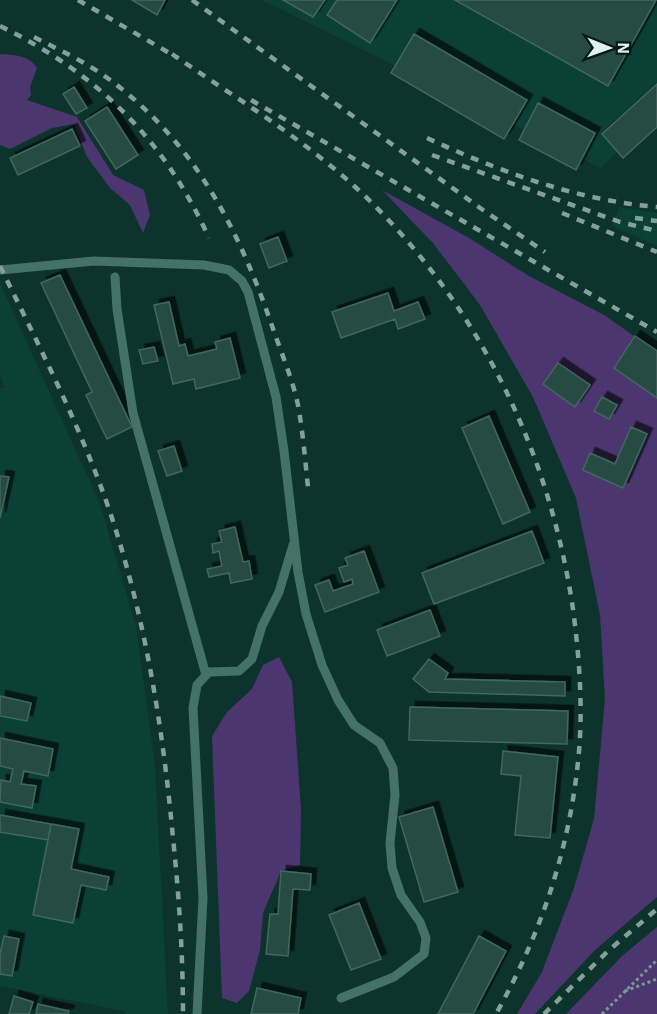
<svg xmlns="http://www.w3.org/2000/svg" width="657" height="1014" font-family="'IBM Plex Sans',sans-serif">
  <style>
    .built { fill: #0b4036 }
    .green { fill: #4c366f }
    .building { fill: #264b42; stroke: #41675d; stroke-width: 1.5; filter: url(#shadow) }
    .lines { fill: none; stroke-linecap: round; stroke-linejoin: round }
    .path { stroke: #7a9790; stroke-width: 3; stroke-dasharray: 3 3; stroke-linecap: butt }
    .service { stroke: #447267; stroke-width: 9 }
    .rail { stroke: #84a099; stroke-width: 4.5; stroke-dasharray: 8 8; stroke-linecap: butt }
  </style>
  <defs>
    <filter id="shadow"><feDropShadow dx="5.5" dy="-5.5" stdDeviation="0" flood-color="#0009"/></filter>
  </defs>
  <rect width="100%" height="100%" fill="#0d342c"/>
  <path class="built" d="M262 0H657V112L601 168Z
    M619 207 657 213V246L612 226Z
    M0 283 100 504 136 626 155 766 168 1014H125L124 1011 0 986V388H5L0 375Z"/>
  <path class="green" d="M0 54C14 55 29 55 37 68L30 87 31 95 27 100 77 117 113 175 144 190 150 215 143 233 130 205 110 188 87 157 74 124 52 128 10 149 0 145Z
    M382 190 469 238 529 276 604 315 657 352V897L595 950 535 1014H517L542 972 574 888 594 819 605 699 600 615 576 498 533 397 480 305 433 243Z
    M279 657 292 682 301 810 300 865 281 871 263 913 260 950 249 991 237 1003 222 998 212 736 227 712 252 689 263 665Z
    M657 927V1014H566L622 956Z"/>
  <path class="building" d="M132 0H165L157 15Z
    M283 0H325L313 17Z
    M337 0H397L370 43 327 15Z
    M455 0H656L608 86Z
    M414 34 527 100 504 139 391 73Z
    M657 84V127L623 158 602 134Z
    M74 87 87 108 76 114 63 94Z
    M538 103 595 133 576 170 519 140Z
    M107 107 138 155 116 169 85 121Z
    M72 129 80 146 18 175 10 158Z
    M278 237 287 261 269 268 260 244Z
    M60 275 132 427 107 439 86 395 92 392 41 283Z
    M388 293 394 311 418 302 425 319 398 329 395 319 341 338 332 312Z
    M169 302 179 346 185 344 188 356 217 349 215 342 230 338 240 378 196 389 194 379 173 384 154 305Z
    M635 336 657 351V398L614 368Z
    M154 347 158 361 143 364 139 350Z
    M558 363 590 385 575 407 543 384Z
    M602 397 617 405 609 419 594 411Z
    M489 416 530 512 503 524 462 428Z
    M631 427 647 434 623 488 583 470 590 453 615 464Z
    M174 446 182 471 167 476 158 451Z
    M0 476 9 477 0 518Z
    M235 527 243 562 249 561 252 579 231 583 229 573 209 577 207 569 222 566 219 551 213 553 212 544 222 542 219 531Z
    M532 531 544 563 434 604 422 573Z
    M364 551 379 592 325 612 315 585 329 580 333 591 353 584 352 579 344 582 339 568 348 565 345 558Z
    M430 610 440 636 387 656 377 630Z
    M429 659 448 673 445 679 565 682V696L429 692 413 679Z
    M0 696 31 703 27 721 0 716Z
    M410 707 568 711 567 744 409 740Z
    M0 738 53 749 48 776 24 771 21 784 36 786 32 808 0 802 1 780 10 782 13 769 0 766Z
    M503 751 558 757 550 838 515 835 521 776 501 774Z
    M433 807 458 892 424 902 399 817Z
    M0 815 51 824 48 840 0 832Z
    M51 824 79 829 71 869 109 877 106 890 81 885 73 923 33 915Z
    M281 871 311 874 310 890 293 889 288 956 266 954 270 914H278Z
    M359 903 381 959 351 970 329 915Z
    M4 936 19 939 12 976 0 974V954Z
    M479 936 506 951 473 1014H438Z
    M257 988 301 998 298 1014H251Z
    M14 996 33 1002 29 1014H9Z
    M38 1004 69 1011 68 1014H36Z"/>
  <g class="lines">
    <path class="path" d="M625 991 657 979
      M602 1014 657 960"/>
    <path class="service" d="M0 270 94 261 204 265 229 270 242 281 248 292 276 397 284 451 298 572 306 614 322 665 338 700 354 725 380 743 393 768 395 795 390 843 392 868 401 895 420 922 426 938 424 954 394 977 341 998
      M115 277 117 309 133 413 206 675
      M197 1014 203 898 193 708 197 685 209 672 239 671 252 659 262 626 279 592 293 545"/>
    <path class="rail" d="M78 0 178 58
      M192 0 483 210 545 252
      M0 26C98 74 164 139 209 238
      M34 37C59 50 84 61 106 77 192 139 237 225 271 323 280 350 292 377 298 405 303 432 305 460 308 487
      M172 54C240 101 314 145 372 203 483 314 550 455 573 609 579 655 583 704 579 751 571 845 542 932 496 1014
      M251 100 657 332
      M427 138C501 172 576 200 657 207
      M432 155 620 222 657 231
      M562 213 657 252
      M635 218 657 221
      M0 266C40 348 83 431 112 518 146 622 163 729 173 838 179 896 183 955 183 1014
      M544 1014 608 951 657 909"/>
  </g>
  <g transform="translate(609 48) rotate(91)" stroke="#091915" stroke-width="4.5" paint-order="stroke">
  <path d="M0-4.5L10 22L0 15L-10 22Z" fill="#def2ec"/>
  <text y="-9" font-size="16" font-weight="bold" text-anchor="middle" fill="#def2ec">N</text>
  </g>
</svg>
